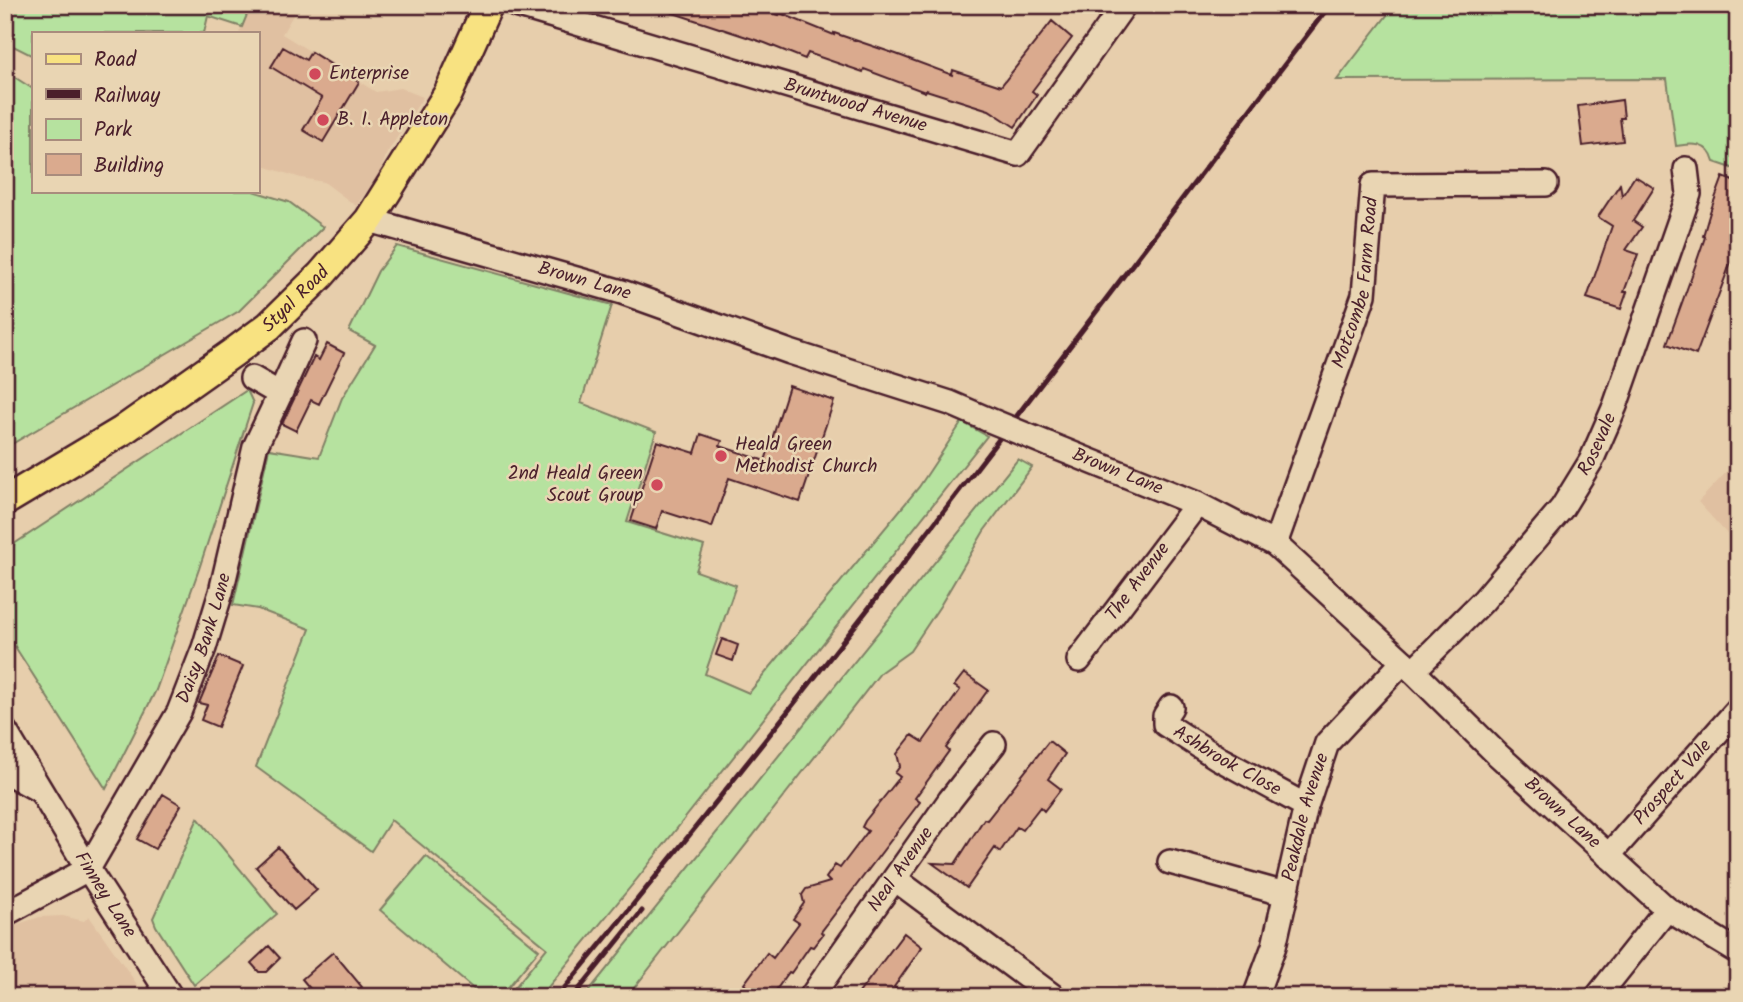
<svg xmlns="http://www.w3.org/2000/svg" width="1743" height="1002" font-family="Kalam,sans-serif">
  <style>
    .built { fill: #e0c0a1 }
    .green { fill: #b6e29f; stroke: #808065; stroke-width: 2 }
    .building { fill: #daaa8e; stroke: #4a1f2b; stroke-width: 2 }
    .lines { fill: none; stroke-linecap: round; stroke-linejoin: round }
    .minor-casing { stroke: #4a1f2b; stroke-width: 28 }
    .major-casing { stroke: #4a1f2b; stroke-width: 33 }
    .minor { stroke: #e9d5b3; stroke-width: 23 }
    .major { stroke: #f8e281; stroke-width: 28 }
    .rail { stroke: #4a1f2b; stroke-width: 5 }
    .minor-bridge-casing { stroke: #4a1f2b; stroke-width: 28; stroke-linecap: butt }
    .minor-bridge { stroke: #e9d5b3; stroke-width: 23 }
    .poi-dot { fill: #d1495b; stroke: #e9d5b3; stroke-width: 2.5 }
    .labels { text-anchor: middle; dominant-baseline: central; stroke-width: 5; stroke-linejoin: round; paint-order: stroke }
    .poi-label { font-size: 19px; fill: #4a1f2b; stroke: #e9d5b3; text-anchor: start }
    .street-label { font-size: 19px; fill: #4a1f2b; stroke: #e9d5b3 }
  </style>
  <rect width="100%" height="100%" fill="#e7ceac"/>
  <filter id="ink" filterUnits="userSpaceOnUse"><feTurbulence type="fractalNoise" baseFrequency=".0143" numOctaves="2"/><feDisplacementMap in="SourceGraphic" scale="14" xChannelSelector="R" yChannelSelector="G"/><feConvolveMatrix kernelMatrix="1 2 1 2 8 2 1 2 1" color-interpolation-filters="sRGB"/></filter>
  <g filter="url(#ink)">
    <path class="built" d="M251 5H299L282 34 376 92 400 88 423 97 387 153 379 175 356 206 324 182 301 178 257 164V33H239Z
      M1738 460V546L1698 502Z
      M63 916 84 921 89 916 146 997H9L6 977 13 965 11 963 16 943 11 926 40 917Z"/>
    <path class="green" d="M5 5H251L242 27 208 16 204 33H33V56L5 42Z
      M1395 5H1738V170L1714 162C1709 142 1692 143 1676 146L1667 79 1337 80Z
      M5 71 33 89V191H253L289 202 323 227 239 311 5 448Z
      M397 246 612 305 581 403 656 432 627 522 704 546 696 571 736 585 705 674 749 693 919 487 962 422 987 436 637 879 540 997H507L547 948 391 820 371 851 256 767 310 629 258 609 233 605 269 449 319 457 342 398 375 345 349 331 378 271Z
      M247 390 253 403 199 569 156 690 106 789 5 631V550Z
      M1018 459 1032 467 984 531 940 606 910 651 881 672 627 997H584Z
      M198 818 277 914 194 985 156 926 153 918Z
      M426 856 539 950 500 997H483L380 910Z
      M8 932 12 935 13 947 5 967V933Z"/>
    <path class="building" d="M658 5H747L779 15 780 13 834 35V33L896 54 952 75 953 70 1001 86 1052 21 1072 38 1032 91 1037 95 1015 127 989 110 926 90 925 92 864 69 863 72 808 53 805 59 765 43 658 8Z
      M283 47 306 60 311 52 359 82 323 142 303 130 322 98 271 67Z
      M1622 100 1624 118H1620L1623 141 1583 146 1578 106Z
      M1635 176 1654 188 1633 221 1642 227 1626 250 1638 254 1624 292H1627L1621 309 1587 298 1612 226 1598 217 1620 184 1622 196Z
      M1723 177 1738 183V243L1696 355 1667 344 1692 275 1705 237 1703 236 1710 212Z
      M327 344 344 353 319 404 311 400 296 431 282 424 314 357 319 360Z
      M789 386 834 401 800 502 729 478 712 527 662 511 656 529 631 521 657 441 695 453 701 434 722 441 720 446 765 461Z
      M722 639 738 645 733 661 716 655Z
      M219 656 243 666 218 727 201 720 207 705 199 703Z
      M964 673 988 690 946 748 949 751 915 798 920 802 821 932 823 934 813 947 810 946 791 973 789 972 771 997H740L747 987 744 984 761 961 767 953 773 958 799 923 793 919 804 903 802 895 806 889 830 882 826 878 835 865 840 868 868 831 862 827 865 821 900 777 895 773 900 766 897 754 912 735 923 742 960 690 954 686Z
      M1049 741 1065 754 1048 779 1061 789 1044 811 1040 807 1022 830 1017 827 1000 852 995 848 967 888 932 863 955 864 984 819 987 820Z
      M163 794 181 805 155 849 137 839Z
      M278 847 317 890 294 910 256 867Z
      M904 933 922 947 894 987 907 997H856Z
      M269 946 280 958 266 972H259L251 963Z
      M333 952 362 987 350 997H317L302 979Z"/>
    <g class="lines">
      <g class="minor-casing">
        <g id="minor">
          <path id="s1" d="M516 5 1018 154 1124 5"/>
          <path id="s2" d="M369 220 622 292 790 352 950 403 987 419"/>
          <path d="M252 378 280 394 304 341"/>
          <path id="s3" d="M1048 444 1197 504 1275 544 1413 671 1497 754 1667 909 1738 952"/>
          <path id="s4" d="M1275 544 1364 295 1373 185 1546 184"/>
          <path id="s5" d="M1079 660 1197 504"/>
          <path id="s6" d="M1413 671 1483 601 1562 508 1591 461 1615 406 1689 194 1686 169"/>
          <path id="s7" d="M1171 707 1165 716V724L1218 758 1306 806"/>
          <path id="s8" d="M5 731 88 869 171 997"/>
          <path d="M5 768 10 774 39 790"/>
          <path id="s9" d="M1608 856 1738 709"/>
          <path d="M1170 862 1285 894"/>
          <path d="M895 879 1054 997"/>
          <path id="s10" d="M5 914 88 869 179 712 204 648 221 592 255 447 280 394"/>
          <path id="s11" d="M811 997 950 800 994 744"/>
          <path id="s12" d="M1255 997 1274 946 1306 806 1327 743 1403 662"/>
          <path d="M1597 997 1667 909"/>
        </g>
      </g>
      <g class="major-casing">
        <g id="major">
          <path id="s13" d="M5 501 122 431 234 352 269 326 321 275 369 220 448 94 488 5"/>
        </g>
      </g>
      <use href="#minor" class="minor"/>
      <use href="#major" class="major"/>
      <path class="rail" d="M557 997C825 675 1075 338 1330 5
        M573 997 642 911"/>
      <g class="minor-bridge-casing">
        <path id="minor-bridge" d="M987 419 1048 444"/>
      </g>
      <use href="#minor-bridge" class="minor-bridge"/>
    </g>
  </g>
  <g class="poi-dot">
    <circle cx="315" cy="74" r="7"/>
    <circle cx="323" cy="120" r="7"/>
    <circle cx="721" cy="456" r="7"/>
    <circle cx="657" cy="485" r="7"/>
  </g>
  <g class="labels">
    <g class="poi-label">
      <text x="329" y="74">Enterprise</text>
      <text x="337" y="120">B. I. Appleton</text>
      <text x="735" y="445">Heald Green<tspan x="735" dy="22">Methodist Church</tspan></text>
      <text x="643" y="474" text-anchor="end">2nd Heald Green<tspan x="643" dy="22">Scout Group</tspan></text>
    </g>
    <g class="street-label">
      <text stroke="none"><textPath href="#s1" startOffset="354">Bruntwood Avenue</textPath></text>
      <text stroke="none"><textPath href="#s2" startOffset="224">Brown Lane</textPath></text>
      <text stroke="none"><textPath href="#s4" startOffset="275">Motcombe Farm Road</textPath></text>
      <text stroke="none"><textPath href="#s13" startOffset="355">Styal Road</textPath></text>
      <text stroke="none"><textPath href="#s6" startOffset="294">Rosevale</textPath></text>
      <text stroke="none"><textPath href="#s3" startOffset="75">Brown Lane</textPath></text>
      <text stroke="none"><textPath href="#s5" startOffset="98">The Avenue</textPath></text>
      <text stroke="none"><textPath href="#s10" startOffset="354">Daisy Bank Lane</textPath></text>
      <text stroke="none"><textPath href="#s7" startOffset="91">Ashbrook Close</textPath></text>
      <text stroke="none"><textPath href="#s9" startOffset="98">Prospect Vale</textPath></text>
      <text stroke="none"><textPath href="#s3" startOffset="642">Brown Lane</textPath></text>
      <text stroke="none"><textPath href="#s12" startOffset="187">Peakdale Avenue</textPath></text>
      <text stroke="none"><textPath href="#s11" startOffset="156">Neal Avenue</textPath></text>
      <text stroke="none"><textPath href="#s8" startOffset="192">Finney Lane</textPath></text>
    </g>
  </g>
  <rect width="1743" height="1002" fill="none" stroke="#e9d5b3" stroke-width="28"/>
  <rect x="14" y="14" width="1715" height="974" fill="none" stroke="#4a1f2b" stroke-width="2.5" filter="url(#ink)"/>
  <rect x="32" y="32" width="228" height="161" fill="#e9d5b3" stroke="#a98c7d" stroke-width="2"/>
  <rect x="46" y="54" width="35" height="10" fill="#f8e281" stroke="#a98c7d" stroke-width="2"/>
  <text x="94" y="66" font-size="21" fill="#4a1f2b">Road</text>
  <rect x="46" y="89" width="35" height="10" fill="#4a1f2b" stroke="#a98c7d" stroke-width="2"/>
  <text x="94" y="102" font-size="21" fill="#4a1f2b">Railway</text>
  <rect x="46" y="119" width="35" height="21" fill="#b6e29f" stroke="#a98c7d" stroke-width="2"/>
  <text x="94" y="136" font-size="21" fill="#4a1f2b">Park</text>
  <rect x="46" y="154" width="35" height="21" fill="#daaa8e" stroke="#a98c7d" stroke-width="2"/>
  <text x="94" y="172" font-size="21" fill="#4a1f2b">Building</text>
</svg>
